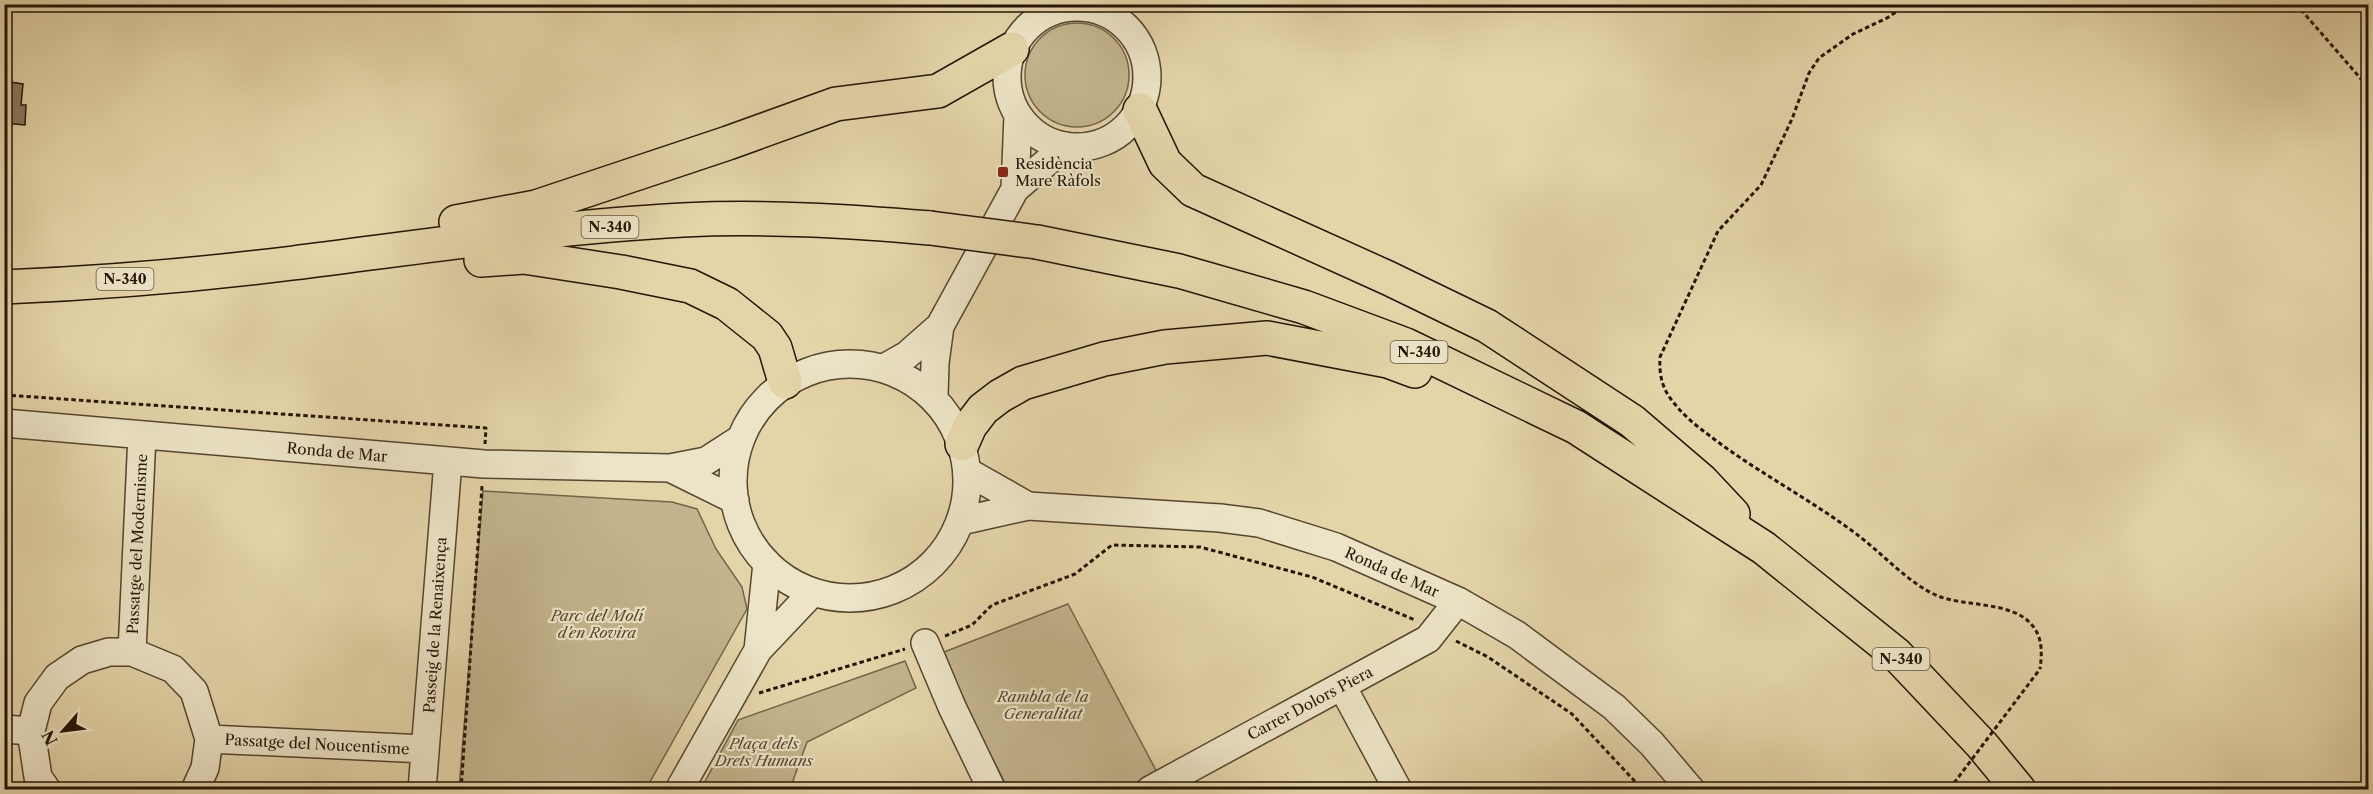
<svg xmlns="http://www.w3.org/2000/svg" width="2373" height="794" font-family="'Libre Caslon Text',serif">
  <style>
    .green { fill: #c3b48d; stroke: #74644a; stroke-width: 1.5 }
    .building { fill: #88795b; stroke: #241507; stroke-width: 1.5 }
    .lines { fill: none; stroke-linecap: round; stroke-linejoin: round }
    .minor-casing { stroke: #544530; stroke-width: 30 }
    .highway-casing { stroke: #241507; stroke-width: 36 }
    .path { stroke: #241507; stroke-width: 3; stroke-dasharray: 4.5 3; stroke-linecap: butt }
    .minor { stroke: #ede4c7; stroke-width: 27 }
    .highway { stroke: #e4d5a9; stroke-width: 33 }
    .highway-bridge-casing { stroke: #241507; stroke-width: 36; stroke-linecap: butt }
    .path-bridge { stroke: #241507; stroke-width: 3; stroke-dasharray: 4.5 3; stroke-linecap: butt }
    .highway-bridge { stroke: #e4d5a9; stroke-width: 33 }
    .poi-dot { fill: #8f2418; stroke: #ede4c7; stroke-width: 2 }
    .labels { text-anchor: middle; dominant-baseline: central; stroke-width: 4.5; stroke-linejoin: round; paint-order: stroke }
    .shield { fill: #ede4c7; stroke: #605341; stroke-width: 1.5 }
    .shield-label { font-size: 14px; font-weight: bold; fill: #241507 }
    .poi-label { font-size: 15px; fill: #241507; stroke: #ede4c7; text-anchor: start }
    .street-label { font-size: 15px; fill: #241507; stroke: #ede4c7 }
    .park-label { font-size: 15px; font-style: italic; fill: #54452f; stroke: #ede4c7 }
  </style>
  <rect width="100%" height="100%" fill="#e4d5a9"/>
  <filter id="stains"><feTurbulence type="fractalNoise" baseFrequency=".00333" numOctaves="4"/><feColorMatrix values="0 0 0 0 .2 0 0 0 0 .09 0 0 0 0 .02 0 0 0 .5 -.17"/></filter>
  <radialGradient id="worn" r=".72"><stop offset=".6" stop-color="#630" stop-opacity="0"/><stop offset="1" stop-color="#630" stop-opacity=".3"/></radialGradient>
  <path class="green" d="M1025 75a52 52 0 1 1 104 0a52 52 0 1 1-104 0Z
    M483 491 672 502 697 509 716 549 742 587 747 609 646 789H459Z
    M1068 604 1159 776 1136 789H1008L939 654Z
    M905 661 916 688 807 742 790 789H701L738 720Z"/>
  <path class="building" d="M4 81 23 84 21 105H26L25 125 4 123Z"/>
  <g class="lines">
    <g class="minor-casing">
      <path id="minor" d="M1007 77a70 70 0 1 1 140 0a70 70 0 1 1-140 0Z
        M1015 189 1018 115
        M733 481a117 117 0 1 1 234 0a117 117 0 1 1-234 0Z
        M884 368 907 355 940 326 1015 189 1066 146
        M934 397 935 363 940 326
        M4 423 484 464 670 468 706 461 740 439
        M670 468 735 500
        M968 472 1028 506
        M965 520 1028 506 1220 518 1259 523 1336 547 1458 601 1517 635 1614 707 1652 744 1691 790
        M925 643 952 707 992 790
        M758 650 767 563
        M132 652 142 435
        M1342 686 1398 790
        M4 729 31 731
        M209 739 425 749
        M47 790 38 777 31 731 38 703 57 677 82 660 109 652H132L173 669 194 691 209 739 205 768 195 790
        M422 790 448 461
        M679 790 758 650 811 594
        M1150 790 1428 639 1458 601"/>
    </g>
    <g class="highway-casing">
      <path id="highway" d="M1140 110 1165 163 1193 190 1388 278 1487 326 1632 421 1702 481 1733 514
        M456 222 536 207 728 143 836 104 938 91 1012 49
        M1037 242 1179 271 1304 307 1406 345 1576 427 1764 548 1896 654 1982 745 2019 790
        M481 260 524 257 621 272 690 286 727 304 767 336 775 348 785 382
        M4 287C101 283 197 275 293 263 422 247 552 227 683 220 765 216 847 221 930 228
        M962 444 970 426 983 409 1000 396 1023 383 1104 359 1165 347 1267 338 1388 361 1415 371"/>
    </g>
    <path class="path" d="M1908 4 1887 18 1853 34 1819 58 1809 73 1792 119 1761 185 1718 231 1660 357C1659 375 1662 389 1674 403 1687 420 1705 432 1722 445 1765 476 1812 501 1855 533 1881 552 1909 584 1938 596 1966 607 2012 601 2032 625 2043 638 2042 654 2040 669
      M2296 4 2368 87
      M4 395 486 428 485 444
      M945 636 972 625 992 605 1075 574 1112 545 1200 547 1312 577 1415 620
      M1456 641 1488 657 1572 714 1643 790
      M759 693 905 649
      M461 790 482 486
      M1948 790 1954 783"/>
    <use href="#minor" class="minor"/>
    <use href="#highway" class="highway"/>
    <g class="highway-bridge-casing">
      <path id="highway-bridge" d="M930 228 1037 242"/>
    </g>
    <path class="path-bridge" d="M1954 783 2040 669"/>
    <use href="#highway-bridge" class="highway-bridge"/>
  </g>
  <rect class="poi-dot" x="997" y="166" width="12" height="12" rx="3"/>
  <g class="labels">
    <g class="shield">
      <rect x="581.5" y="216" width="57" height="22" rx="4.5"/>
      <rect x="96.5" y="268" width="57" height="22" rx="4.5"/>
      <rect x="1390.5" y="341" width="57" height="22" rx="4.5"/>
      <rect x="1872.5" y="648" width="57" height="22" rx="4.5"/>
    </g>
    <g class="shield-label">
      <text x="610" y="227">N-340</text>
      <text x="125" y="279">N-340</text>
      <text x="1419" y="352">N-340</text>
      <text x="1901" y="659">N-340</text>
    </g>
    <g class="poi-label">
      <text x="1015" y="163">Residència<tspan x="1015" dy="17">Mare Ràfols</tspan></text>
    </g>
    <g class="street-label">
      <text transform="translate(337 452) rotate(5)">Ronda de Mar</text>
      <text transform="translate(137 544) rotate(-87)">Passatge del Modernisme</text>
      <text transform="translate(1392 572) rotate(24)">Ronda de Mar</text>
      <text transform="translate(435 625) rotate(-86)">Passeig de la Renaixença</text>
      <text transform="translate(1310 703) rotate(-28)">Carrer Dolors Piera</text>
      <text transform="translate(317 744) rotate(3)">Passatge del Noucentisme</text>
    </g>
    <g class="park-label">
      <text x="597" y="615">Parc del Molí<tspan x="597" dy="17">d'en Rovira</tspan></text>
      <text x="1043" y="696">Rambla de la<tspan x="1043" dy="17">Generalitat</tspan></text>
      <text x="764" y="743">Plaça dels<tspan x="764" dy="17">Drets Humans</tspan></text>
    </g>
  </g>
  <rect width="2373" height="794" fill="none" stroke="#e4d5a9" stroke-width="24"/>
  <rect x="6" y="6" width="2361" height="782" fill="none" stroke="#241507" stroke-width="3"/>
  <rect x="12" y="12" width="2349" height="770" fill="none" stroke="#241507" stroke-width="1.5"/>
  <g transform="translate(63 731) rotate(242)" stroke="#ede4c7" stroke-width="4.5" paint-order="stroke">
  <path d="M0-4.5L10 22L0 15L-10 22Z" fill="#241507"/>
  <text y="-9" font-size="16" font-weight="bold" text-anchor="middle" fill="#241507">N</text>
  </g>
  <rect width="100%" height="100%" filter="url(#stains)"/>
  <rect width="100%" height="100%" fill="url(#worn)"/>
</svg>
